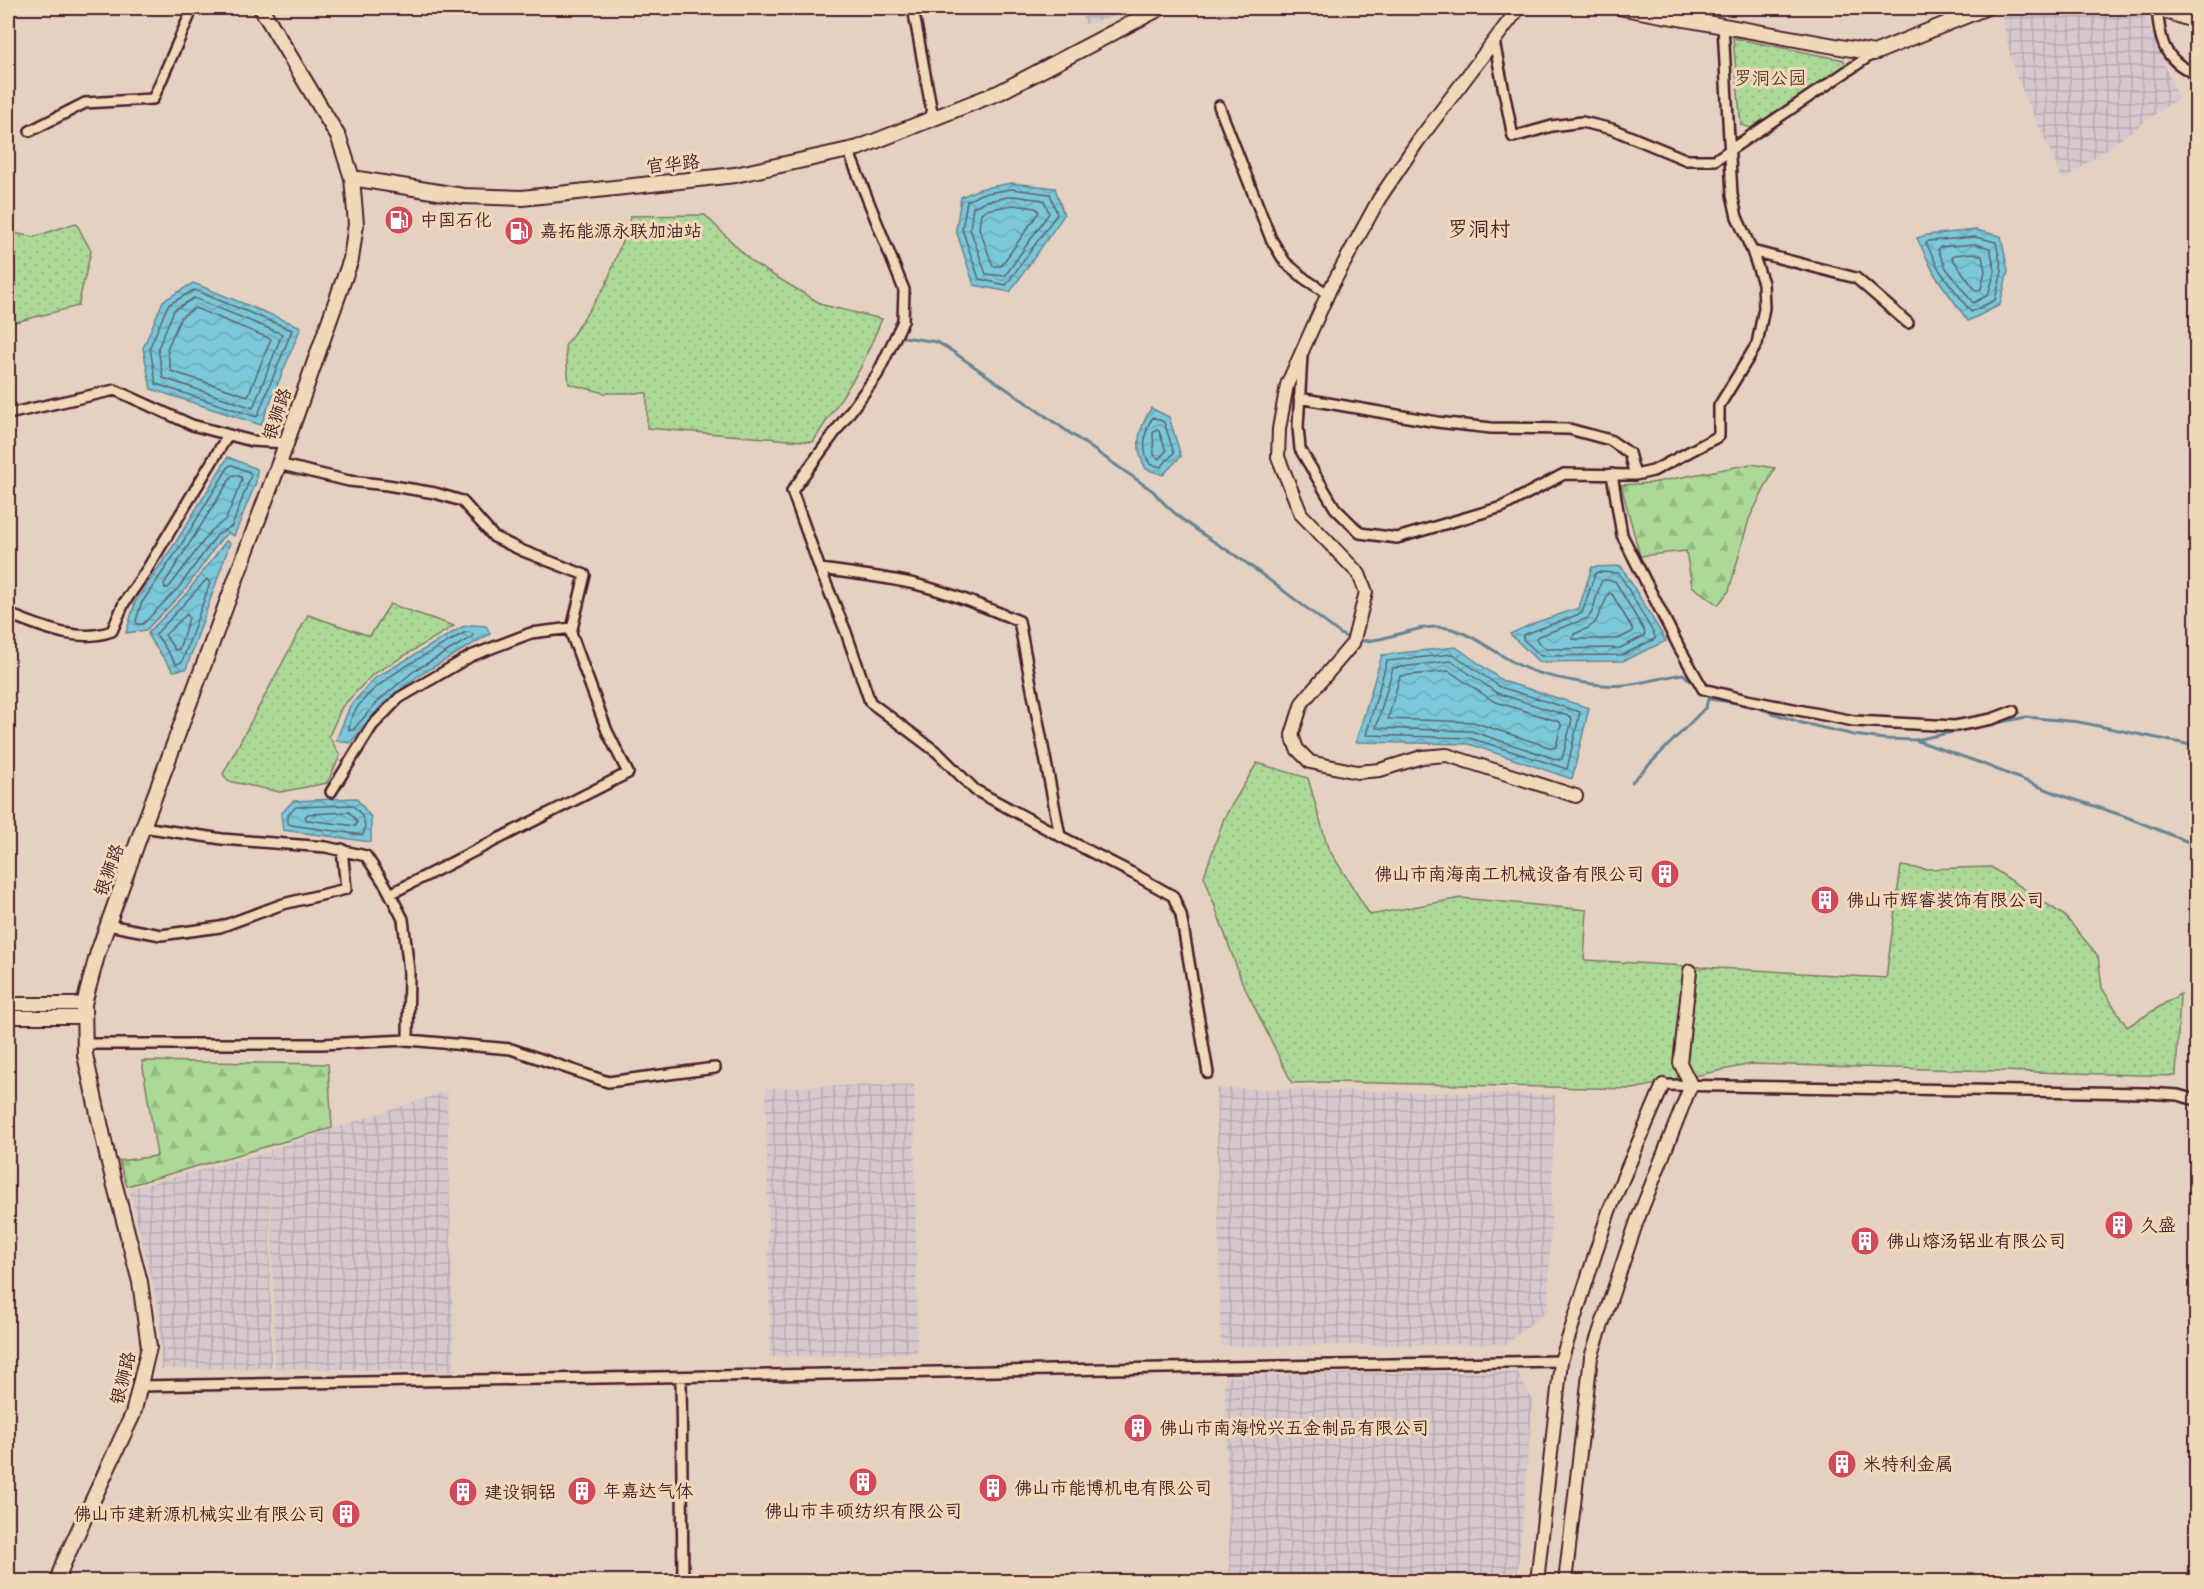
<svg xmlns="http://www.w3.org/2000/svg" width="2204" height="1589" font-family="Sriracha,'LXGW WenKai TC',sans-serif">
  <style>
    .industrial { fill: url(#industrial-grid) }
    .grass { fill: url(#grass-dots); stroke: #7b7c62; stroke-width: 1.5 }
    .forest { fill: url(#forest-firs); stroke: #7b7c62; stroke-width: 1.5 }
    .water { fill: url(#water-waves); stroke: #678493; stroke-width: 1.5 }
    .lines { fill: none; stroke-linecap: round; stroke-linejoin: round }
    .shore { stroke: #5d6371; stroke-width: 1.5 }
    .stream { stroke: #678493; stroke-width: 3 }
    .minor-casing { stroke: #4a1f2b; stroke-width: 14 }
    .tertiary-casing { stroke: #4a1f2b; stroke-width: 16 }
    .secondary-casing { stroke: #4a1f2b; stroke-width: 18 }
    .minor { stroke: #f0d9b8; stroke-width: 9 }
    .tertiary { stroke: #f0d9b8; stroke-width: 12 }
    .secondary { stroke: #f0d9b8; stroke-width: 14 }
    .labels { text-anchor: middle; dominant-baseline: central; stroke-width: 6; stroke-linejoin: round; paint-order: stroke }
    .park-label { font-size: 18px; fill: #593b3b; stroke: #f0d9b8 }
    .street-label { font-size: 18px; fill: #4a1f2b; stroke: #f0d9b8 }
    .poi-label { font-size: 18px; fill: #4a1f2b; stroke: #f0d9b8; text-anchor: start }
    .quarter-label { font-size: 21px; fill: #4a1f2b; stroke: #f0d9b8 }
  </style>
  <defs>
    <pattern id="industrial-grid" width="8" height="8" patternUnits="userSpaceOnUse" patternTransform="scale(1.5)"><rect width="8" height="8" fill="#d6c8cc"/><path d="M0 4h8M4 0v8" fill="none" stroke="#b9abaf"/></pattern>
    <pattern id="grass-dots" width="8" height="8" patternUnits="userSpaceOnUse" patternTransform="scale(1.5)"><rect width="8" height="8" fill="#acd998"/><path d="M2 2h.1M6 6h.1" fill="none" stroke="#96ba83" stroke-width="1.8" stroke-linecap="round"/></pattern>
    <pattern id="forest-firs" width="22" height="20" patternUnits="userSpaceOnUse" patternTransform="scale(1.5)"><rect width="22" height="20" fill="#acd998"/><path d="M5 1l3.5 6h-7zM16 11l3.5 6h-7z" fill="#96ba83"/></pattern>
    <pattern id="water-waves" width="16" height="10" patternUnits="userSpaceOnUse" patternTransform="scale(1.5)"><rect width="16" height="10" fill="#7ac8d9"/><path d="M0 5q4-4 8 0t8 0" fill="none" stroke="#6babba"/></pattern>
  </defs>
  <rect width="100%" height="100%" fill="#e4d1c1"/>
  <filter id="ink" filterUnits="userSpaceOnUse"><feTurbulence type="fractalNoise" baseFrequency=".0167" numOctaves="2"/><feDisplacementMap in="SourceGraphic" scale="12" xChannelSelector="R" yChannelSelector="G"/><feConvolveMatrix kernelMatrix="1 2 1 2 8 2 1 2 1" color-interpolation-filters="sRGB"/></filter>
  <g filter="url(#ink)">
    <path class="industrial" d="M1080 8H1136L1137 11 1084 24Z
      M2000 8H2142L2178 98 2063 180 2014 71Z
      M914 1084 917 1353 770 1357 766 1088Z
      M1216 1088 1555 1095 1548 1310 1506 1344 1221 1346Z
      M447 1091 454 1371 275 1368 270 1150Z
      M269 1152 271 1368 161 1369 160 1314 129 1189Z
      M1517 1371 1533 1401 1517 1579 1515 1581H1230L1224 1376Z"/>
    <path class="grass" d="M1733 38 1844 60 1845 66 1751 128 1741 125Z
      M705 215 753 263 823 305 882 319 860 369 813 442 647 428V393H605L569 384 565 346 606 285 631 216Z
      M76 223 91 251 78 306 8 324V232L34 237Z
      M390 604 454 626 372 675 342 707 329 736 340 756 327 783 280 792 228 781 223 774 308 615 370 636Z
      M1257 763 1308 778 1328 848 1370 915 1461 898 1587 910 1584 960 1886 978 1901 866 1925 869 1991 867 2065 916 2098 956 2102 988 2127 1027 2180 994 2176 1076 1751 1064 1633 1089 1333 1082 1292 1083 1242 982 1204 876 1224 818Z"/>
    <path class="forest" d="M1751 464 1775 468 1749 519 1729 591 1718 605 1692 586 1686 551 1640 556 1621 485 1651 483Z
      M142 1061 328 1064 332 1128 127 1186 119 1161 157 1156Z"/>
    <path class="water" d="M1012 183 1055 188 1064 215 1010 292 974 285 956 230 961 197 979 189Z
      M1976 230 2001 236 2008 271 2000 305 1968 321 1935 275 1917 238 1927 235Z
      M193 283 301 327 261 425 151 389 143 348 163 301Z
      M1151 408 1169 417 1181 456 1163 475 1146 469C1133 446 1139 429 1151 408Z
      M228 457 257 469 256 482 234 536 228 533 221 539 184 591 146 630 126 633 135 602 176 542Z
      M226 541 230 543 186 669 173 671 150 639 148 633 186 594Z
      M1621 566 1666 641 1623 661 1539 662 1510 634 1534 623 1579 608 1592 567Z
      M472 625 486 626 490 634 418 676 383 704 350 743 336 741 350 706 375 678 462 627Z
      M1456 647 1503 681 1589 708 1572 779 1469 744 1356 742 1382 655Z
      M356 798 371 817V842L283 830 281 814 293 801Z"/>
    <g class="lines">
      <path class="shore" d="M1012 189 1050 194 1057 214 1006 285 979 279 962 229 967 201 981 194Z
        M1013 196 1044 200 1049 213 1005 276 986 274 970 229 973 207 983 202Z
        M1013 205 1036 208 1039 212 1001 266H993L979 228 981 213 986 210Z
        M1975 237 1996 242 2002 271 1995 300 1971 312 1940 271 1926 243 1929 241Z
        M1975 244 1990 248 1995 271 1988 295 1973 303 1946 268 1938 250 1940 247Z
        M1974 253 1982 256 1985 271 1981 289 1976 291 1952 258 1954 255Z
        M194 290 292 330 257 417 156 384 150 347 168 305Z
        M194 298 282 334 253 408 163 378 158 348 174 310Z
        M195 308 271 339 248 396 171 371 167 349 181 317Z
        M1153 417 1164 422 1174 453 1161 467 1150 464C1141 450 1144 430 1153 417Z
        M1156 429 1159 431 1166 451 1159 459 1154 455 1153 433Z
        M232 465 249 472 251 475 232 526 217 535 179 587 143 624H137L136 621 141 604 181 545 229 466Z
        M235 475 241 477 242 480 226 519 211 531 173 582 168 588H165L164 584 232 476Z
        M1598 572 1619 573 1655 636V639L1622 655 1541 656 1523 639V635L1582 613 1595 574Z
        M207 579 210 583 182 662 176 664 156 634Z
        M1604 580 1615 581 1645 632 1644 636 1620 648 1546 649 1537 641 1536 638 1539 636 1588 618 1592 612 1601 582Z
        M1609 593 1612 594 1632 628V632L1618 639H1573L1574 634 1588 628 1595 623Z
        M187 614 189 618 179 649 175 650 165 635Z
        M470 632 473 634 472 637 414 671 379 700 353 730H349C350 689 432 652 464 633Z
        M1453 654 1500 687 1580 712 1567 769 1470 738 1366 735 1387 661Z
        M1451 661 1497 693 1571 717 1572 720 1562 759 1559 760 1471 731 1376 728 1393 668Z
        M1449 671 1493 701 1560 722 1561 725 1556 747 1552 748 1473 722 1388 719 1400 676Z
        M352 805C362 813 368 823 363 835L291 825 288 823V815L296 807Z
        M349 812 357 821 356 826 307 820 305 817 308 814Z"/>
      <path class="stream" d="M904 337 937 342 952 351 1153 491C1178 522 1213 540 1245 562 1278 586 1310 611 1342 635L1351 639
        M1357 641C1389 643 1420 620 1452 629 1480 637 1499 657 1525 668 1545 677 1602 688 1624 685 1644 683 1664 677 1683 674L1691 681
        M1915 740 2026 717 2079 722 2196 746
        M1632 782 1706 707 1708 699 1747 704 1802 723 1854 735 1884 739 1915 740 1978 762 2058 794 2124 816 2196 845"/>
      <g class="minor-casing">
        <path id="minor" d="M913 8 933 118
          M2157 8C2160 41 2163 60 2196 74
          M1723 26 1732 195 1737 217 1752 251
          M1494 41 1513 137 1552 126 1582 122 1612 129 1687 160H1715L1874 53
          M1219 106 1271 239 1285 262 1305 279 1328 294
          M30 131 85 103 153 99 189 17 191 8
          M848 150 904 290 903 321 877 375 792 491 820 569C852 573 884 577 915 584 951 593 985 607 1019 621L1060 836 1132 873 1173 896 1181 915 1208 1073
          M1302 355 1298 427 1300 449 1335 508 1360 533 1397 538 1502 507 1564 474 1635 475
          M1299 398 1437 422 1491 428 1569 429 1610 440 1629 453 1635 475 1653 471 1719 436V406L1757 344 1764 308 1763 283 1752 251 1856 278 1908 323
          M8 414 115 390 192 425 252 441 286 443
          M278 464 349 481 387 485 435 493 462 501 494 537 523 551 585 575 571 633 607 731 628 773 390 894
          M1612 474 1622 535 1679 647 1703 689 1747 700 1854 721 1955 726 1992 719 2013 711
          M820 569 846 632 870 702 938 753 975 790 1060 836
          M8 614C41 626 77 644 112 631L124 603 146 571 228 435
          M331 792 372 726 399 698 471 656 531 633 572 628
          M143 827 222 839 326 847 366 856 386 886 403 919 409 971 408 1040
          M108 925 161 935 220 927 283 904 346 889 342 849
          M85 1044H322L408 1040 511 1049 608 1082 715 1068
          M1663 1085 2145 1093 2178 1095 2196 1100
          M681 1377 683 1582
          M140 1386 1561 1361"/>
      </g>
      <g class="tertiary-casing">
        <path id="tertiary" d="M1519 8 1418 141 1379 199 1330 289 1287 385 1279 429 1278 457 1301 514 1359 574 1366 592 1353 643 1302 703 1292 735 1297 749 1310 762 1357 772 1380 770 1422 757 1447 755 1576 796
          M8 1004H84
          M8 1017H83
          M1537 1582 1561 1361 1609 1211 1663 1085
          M1565 1582 1591 1357 1637 1221 1691 1085 1680 1063 1690 971"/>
      </g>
      <g class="secondary-casing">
        <path id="secondary" d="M1623 8 1874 53 1985 8
          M2157 8 2196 21
          M352 178 463 196 522 198 735 175 858 148 1000 92 1160 8
          M57 1582 63 1564 133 1414 149 1347 140 1282 108 1159 85 1055 84 1004 98 952 143 827 280 461 351 259 356 224 352 178 339 138 261 8"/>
      </g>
      <use href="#minor" class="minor"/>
      <use href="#tertiary" class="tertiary"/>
      <use href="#secondary" class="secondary"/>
    </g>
  </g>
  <defs>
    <g id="fuel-disc" transform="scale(1.5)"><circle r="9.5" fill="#d1495b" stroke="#f0d9b8"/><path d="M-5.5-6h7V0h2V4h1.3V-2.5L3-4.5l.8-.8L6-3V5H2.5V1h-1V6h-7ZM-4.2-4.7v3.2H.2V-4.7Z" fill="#fff"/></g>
    <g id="building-disc" transform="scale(1.5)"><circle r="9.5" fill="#d1495b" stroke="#f0d9b8"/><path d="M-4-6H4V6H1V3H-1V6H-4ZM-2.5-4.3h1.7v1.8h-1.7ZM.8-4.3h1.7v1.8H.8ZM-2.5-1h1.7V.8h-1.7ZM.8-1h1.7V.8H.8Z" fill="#fff"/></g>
  </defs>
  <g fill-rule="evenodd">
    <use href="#fuel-disc" x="399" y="220"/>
    <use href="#fuel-disc" x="519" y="231"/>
    <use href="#building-disc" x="1665" y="874"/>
    <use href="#building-disc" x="1825" y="900"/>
    <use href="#building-disc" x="2119" y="1225"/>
    <use href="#building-disc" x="1865" y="1241"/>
    <use href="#building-disc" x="1138" y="1428"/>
    <use href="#building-disc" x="1842" y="1464"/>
    <use href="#building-disc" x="863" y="1482"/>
    <use href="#building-disc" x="993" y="1488"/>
    <use href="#building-disc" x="582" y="1491"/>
    <use href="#building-disc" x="463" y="1492"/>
    <use href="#building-disc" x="346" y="1514"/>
  </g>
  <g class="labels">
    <g class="park-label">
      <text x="1770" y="78">罗洞公园</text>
    </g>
    <g class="street-label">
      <text transform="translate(673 164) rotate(-6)">官华路</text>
      <text transform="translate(277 414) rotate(-71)">银狮路</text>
      <text transform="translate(109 870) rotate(-70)">银狮路</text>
      <text transform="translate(123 1378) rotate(-76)">银狮路</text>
    </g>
    <g class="poi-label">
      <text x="420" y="220">中国石化</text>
      <text x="540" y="231">嘉拓能源永联加油站</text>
      <text x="1644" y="874" text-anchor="end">佛山市南海南工机械设备有限公司</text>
      <text x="1846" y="900">佛山市辉睿装饰有限公司</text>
      <text x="2140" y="1225">久盛</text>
      <text x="1886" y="1241">佛山熔汤铝业有限公司</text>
      <text x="1159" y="1428">佛山市南海悦兴五金制品有限公司</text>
      <text x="1863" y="1464">米特利金属</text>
      <text x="1014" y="1488">佛山市能博机电有限公司</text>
      <text x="603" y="1491">年嘉达气体</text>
      <text x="484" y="1492">建设铜铝</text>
      <text x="863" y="1511" text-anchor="middle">佛山市丰硕纺织有限公司</text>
      <text x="325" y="1514" text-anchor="end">佛山市建新源机械实业有限公司</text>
    </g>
    <g class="quarter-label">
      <text x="1479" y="229">罗洞村</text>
    </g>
  </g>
  <rect width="2204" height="1589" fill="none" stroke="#f0d9b8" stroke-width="30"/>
  <rect x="15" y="15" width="2174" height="1559" fill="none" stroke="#4a1f2b" stroke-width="2" filter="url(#ink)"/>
</svg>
